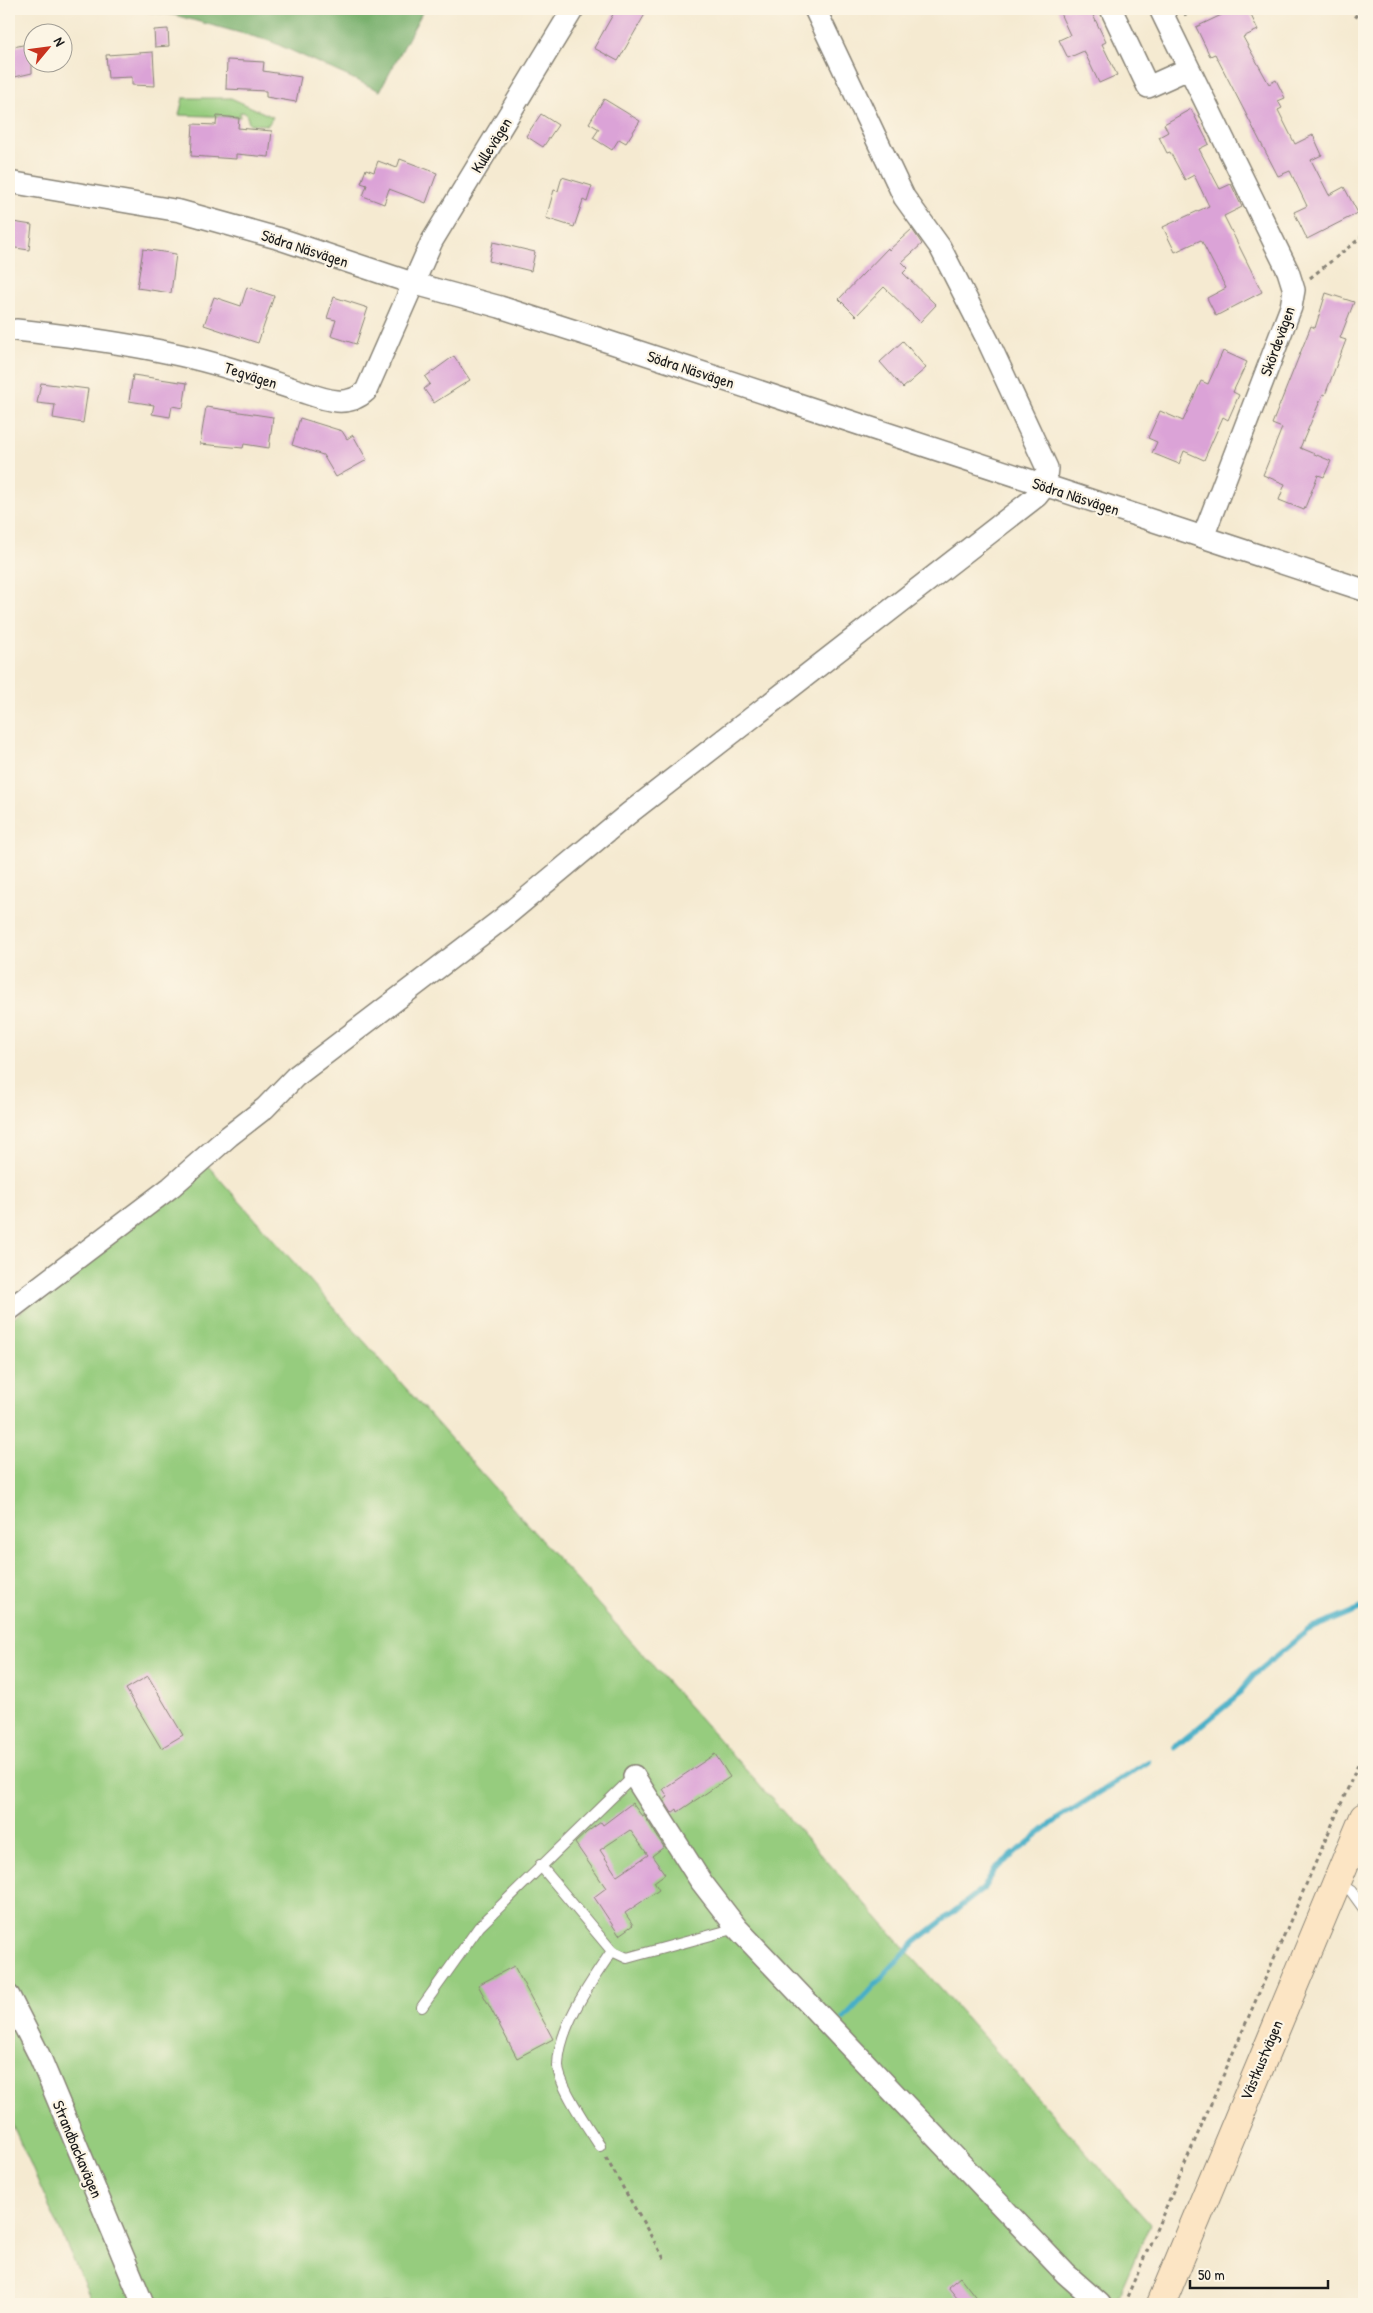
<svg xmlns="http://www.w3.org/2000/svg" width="1373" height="2313" font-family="'Patrick Hand',sans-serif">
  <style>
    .green { fill: #96cc7e; stroke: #59744d }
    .forest { fill: #78b06d; stroke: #4a6644 }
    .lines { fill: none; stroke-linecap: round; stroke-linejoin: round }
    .stream { stroke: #47afc7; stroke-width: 5.5 }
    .building { fill: #dba3d7; fill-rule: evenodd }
    .lane-casing { stroke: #888376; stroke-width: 12 }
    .street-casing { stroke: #888376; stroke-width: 24 }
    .secondary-casing { stroke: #888376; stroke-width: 30 }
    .path { stroke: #888376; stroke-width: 3; stroke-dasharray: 4 4; stroke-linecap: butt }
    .lane { stroke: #fff; stroke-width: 10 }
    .street { stroke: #fff; stroke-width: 21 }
    .secondary { stroke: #fce5c4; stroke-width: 28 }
    .labels { text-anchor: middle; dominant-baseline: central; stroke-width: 4.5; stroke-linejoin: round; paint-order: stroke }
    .street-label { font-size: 16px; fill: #1c1c1c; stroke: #fcf5e5 }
  </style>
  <rect width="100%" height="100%" fill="#fcf5e5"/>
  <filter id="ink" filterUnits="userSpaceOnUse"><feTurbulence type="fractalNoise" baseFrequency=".02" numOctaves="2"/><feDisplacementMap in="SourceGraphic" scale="10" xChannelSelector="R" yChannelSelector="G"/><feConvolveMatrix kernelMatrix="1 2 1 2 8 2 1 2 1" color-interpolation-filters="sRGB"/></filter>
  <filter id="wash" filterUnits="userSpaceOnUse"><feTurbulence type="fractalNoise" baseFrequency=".0096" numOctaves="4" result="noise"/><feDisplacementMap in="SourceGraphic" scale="20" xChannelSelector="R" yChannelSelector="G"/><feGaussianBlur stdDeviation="1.12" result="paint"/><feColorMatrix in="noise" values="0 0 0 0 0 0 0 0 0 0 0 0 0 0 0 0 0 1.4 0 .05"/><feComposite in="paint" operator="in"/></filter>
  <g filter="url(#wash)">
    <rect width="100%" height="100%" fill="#f5ead1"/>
    <path class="green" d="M183 98H231L273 117 268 125 249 124 246 113 240 112V117L179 115Z
      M208 1166 1150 2224 1115 2304H93L9 2117V1322L51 1287Z"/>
    <path class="forest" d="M128 9H424L380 91 270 41 174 15Z"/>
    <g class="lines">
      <path class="stream" d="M1175 1747 1235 1698 1255 1674 1308 1630 1364 1607
        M844 2018 915 1942 983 1889 995 1869 1059 1818 1148 1762"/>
    </g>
    <g id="blocks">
      <path class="building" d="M616 9H648L618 61 594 48Z
        M1058 9H1090L1106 42 1102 44 1117 75 1099 83 1084 51 1068 58 1059 40 1070 35Z
        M1234 9H1248L1258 30 1243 37 1269 84 1276 80 1285 98 1278 101 1282 108 1278 110 1295 144 1313 135 1322 155 1311 160 1329 195 1344 187 1358 213 1307 239 1294 212 1307 206 1290 171 1278 176 1215 54 1210 56 1196 27Z
        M168 29 169 46 155 47 154 30Z
        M32 43V73L15 77 9 48Z
        M153 52 155 86 132 85V77L108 78 106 55Z
        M227 60 264 62 263 71 301 77 296 102 266 97V91L226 89Z
        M604 99 640 121 626 143 619 139 612 150 593 138 599 129 589 123Z
        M1191 109 1209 144 1199 149 1220 189 1231 184 1242 207 1224 216 1262 292 1216 316 1207 298 1226 288 1201 240 1175 252 1163 227 1209 206 1194 175 1185 180 1170 152 1167 153 1159 137 1168 132 1164 124Z
        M541 114 558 125 543 147 526 136Z
        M217 116 239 118 238 128 272 131 269 157 236 154V159L191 156 193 124 216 125Z
        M400 159 437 173 426 203 389 189 384 204 363 196 367 185 361 183 366 169 374 172 378 161 397 168Z
        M562 177 592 186 587 202 583 200 574 227 546 218 554 190 558 191Z
        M13 222 32 225 29 250 9 247V224L12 225Z
        M912 229 922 244 902 262 908 268 903 273 936 305 920 322 884 287 856 316 839 299 888 248 889 250Z
        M493 242 535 252 531 271 489 261Z
        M143 249 176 254 171 293 137 288Z
        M247 287 274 296 258 343 204 325 214 297 241 306Z
        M1326 293 1354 302 1340 338 1346 340 1325 395 1323 394 1300 448 1331 461 1324 477 1318 475 1304 510 1279 500 1285 484 1263 475 1282 428 1272 424 1311 326 1315 328Z
        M334 297 368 308 356 344 331 336 336 320 327 318Z
        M903 341 926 368 903 388 880 362Z
        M1223 351 1247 362 1233 392 1239 395 1228 420 1223 417 1204 460 1184 451 1179 464 1152 453 1157 442 1148 438 1160 411 1183 421 1201 381 1208 384Z
        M454 356 470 380 434 403 424 389 430 384 425 377Z
        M133 375 187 383 183 408 172 406 170 417 152 414 154 405 129 401Z
        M41 383 88 389 83 423 53 418 55 405 37 403Z
        M206 407 273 417 269 448 244 444 243 448 200 444Z
        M300 418 342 431 347 439 353 435 367 460 336 477 323 455 292 445Z
        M148 1676 183 1735 161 1748 126 1689Z
        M715 1754 730 1777 678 1812 677 1809 672 1813 664 1800 668 1797 663 1789Z
        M632 1803 642 1816 644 1815 664 1847 652 1856 665 1874 654 1882 659 1890 625 1913 633 1925 619 1935 594 1897 606 1888 575 1843 587 1832 601 1822 603 1825ZM630 1830 648 1855 617 1876 600 1850Z
        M514 1966 553 2039 517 2058 478 1985Z
        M960 2277 981 2304H962L948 2287Z"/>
    </g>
  </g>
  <g filter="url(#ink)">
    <use href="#blocks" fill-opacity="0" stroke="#888376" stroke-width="1"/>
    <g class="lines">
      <g class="lane-casing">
        <path id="lane" d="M540 1865 612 1951 627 1958 737 1928
          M1337 1882 1351 1891 1364 1909
          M422 2007 479 1927 634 1776
          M600 2146C589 2129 557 2083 558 2065 559 2026 591 1982 612 1951"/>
      </g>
      <g class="street-casing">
        <path id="street" d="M1111 9 1148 87 1188 69
          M1160 9 1288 271 1294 290 1291 307 1203 537
          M9 182 180 211 216 221 277 238 412 283 500 307 600 339 1364 590
          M16 330C82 337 159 347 222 366 250 374 278 384 306 393 326 400 348 408 366 391L432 241 573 9
          M9 1310 171 1187 229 1136 265 1108 295 1077 502 919 628 814 1037 496 1045 486 1047 468 988 341 940 247 904 197 815 9
          M634 1776 700 1880 737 1928 1066 2274 1100 2304
          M9 1996 39 2055 143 2304"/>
      </g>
      <g class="secondary-casing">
        <path id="secondary" d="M1161 2304 1364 1817"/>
      </g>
      <path class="path" d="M1349 9 1364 24
        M1184 15 1197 9
        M1310 278 1364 235
        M606 2158 666 2262
        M1124 2304 1364 1751"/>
      <use href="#lane" class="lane"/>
      <use href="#street" class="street"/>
      <use href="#secondary" class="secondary"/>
    </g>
  </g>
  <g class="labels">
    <g class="street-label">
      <text transform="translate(491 145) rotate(-58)">Kullevägen</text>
      <text transform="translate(305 248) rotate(18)">Södra Näsvägen</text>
      <text transform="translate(1277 341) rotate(-70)">Skördevägen</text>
      <text transform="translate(691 369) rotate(18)">Södra Näsvägen</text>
      <text transform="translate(251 375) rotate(18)">Tegvägen</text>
      <text transform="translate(1076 496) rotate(18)">Södra Näsvägen</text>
      <text transform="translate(1261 2060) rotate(-67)">Västkustvägen</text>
      <text transform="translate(78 2149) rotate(67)">Strandbackavägen</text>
    </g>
  </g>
  <rect width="1373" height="2313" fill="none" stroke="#fcf5e5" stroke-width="30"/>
  <g transform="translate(48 48) rotate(61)"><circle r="24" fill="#fcf5e5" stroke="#a29e95"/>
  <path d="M0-4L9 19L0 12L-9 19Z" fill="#c8321e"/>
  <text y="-8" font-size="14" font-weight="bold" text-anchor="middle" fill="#1c1c1c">N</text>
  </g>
  <path d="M1190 2280v8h138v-8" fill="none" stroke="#1c1c1c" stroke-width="2.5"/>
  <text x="1198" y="2280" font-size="15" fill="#1c1c1c" stroke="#fcf5e5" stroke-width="4" paint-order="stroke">50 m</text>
</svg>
